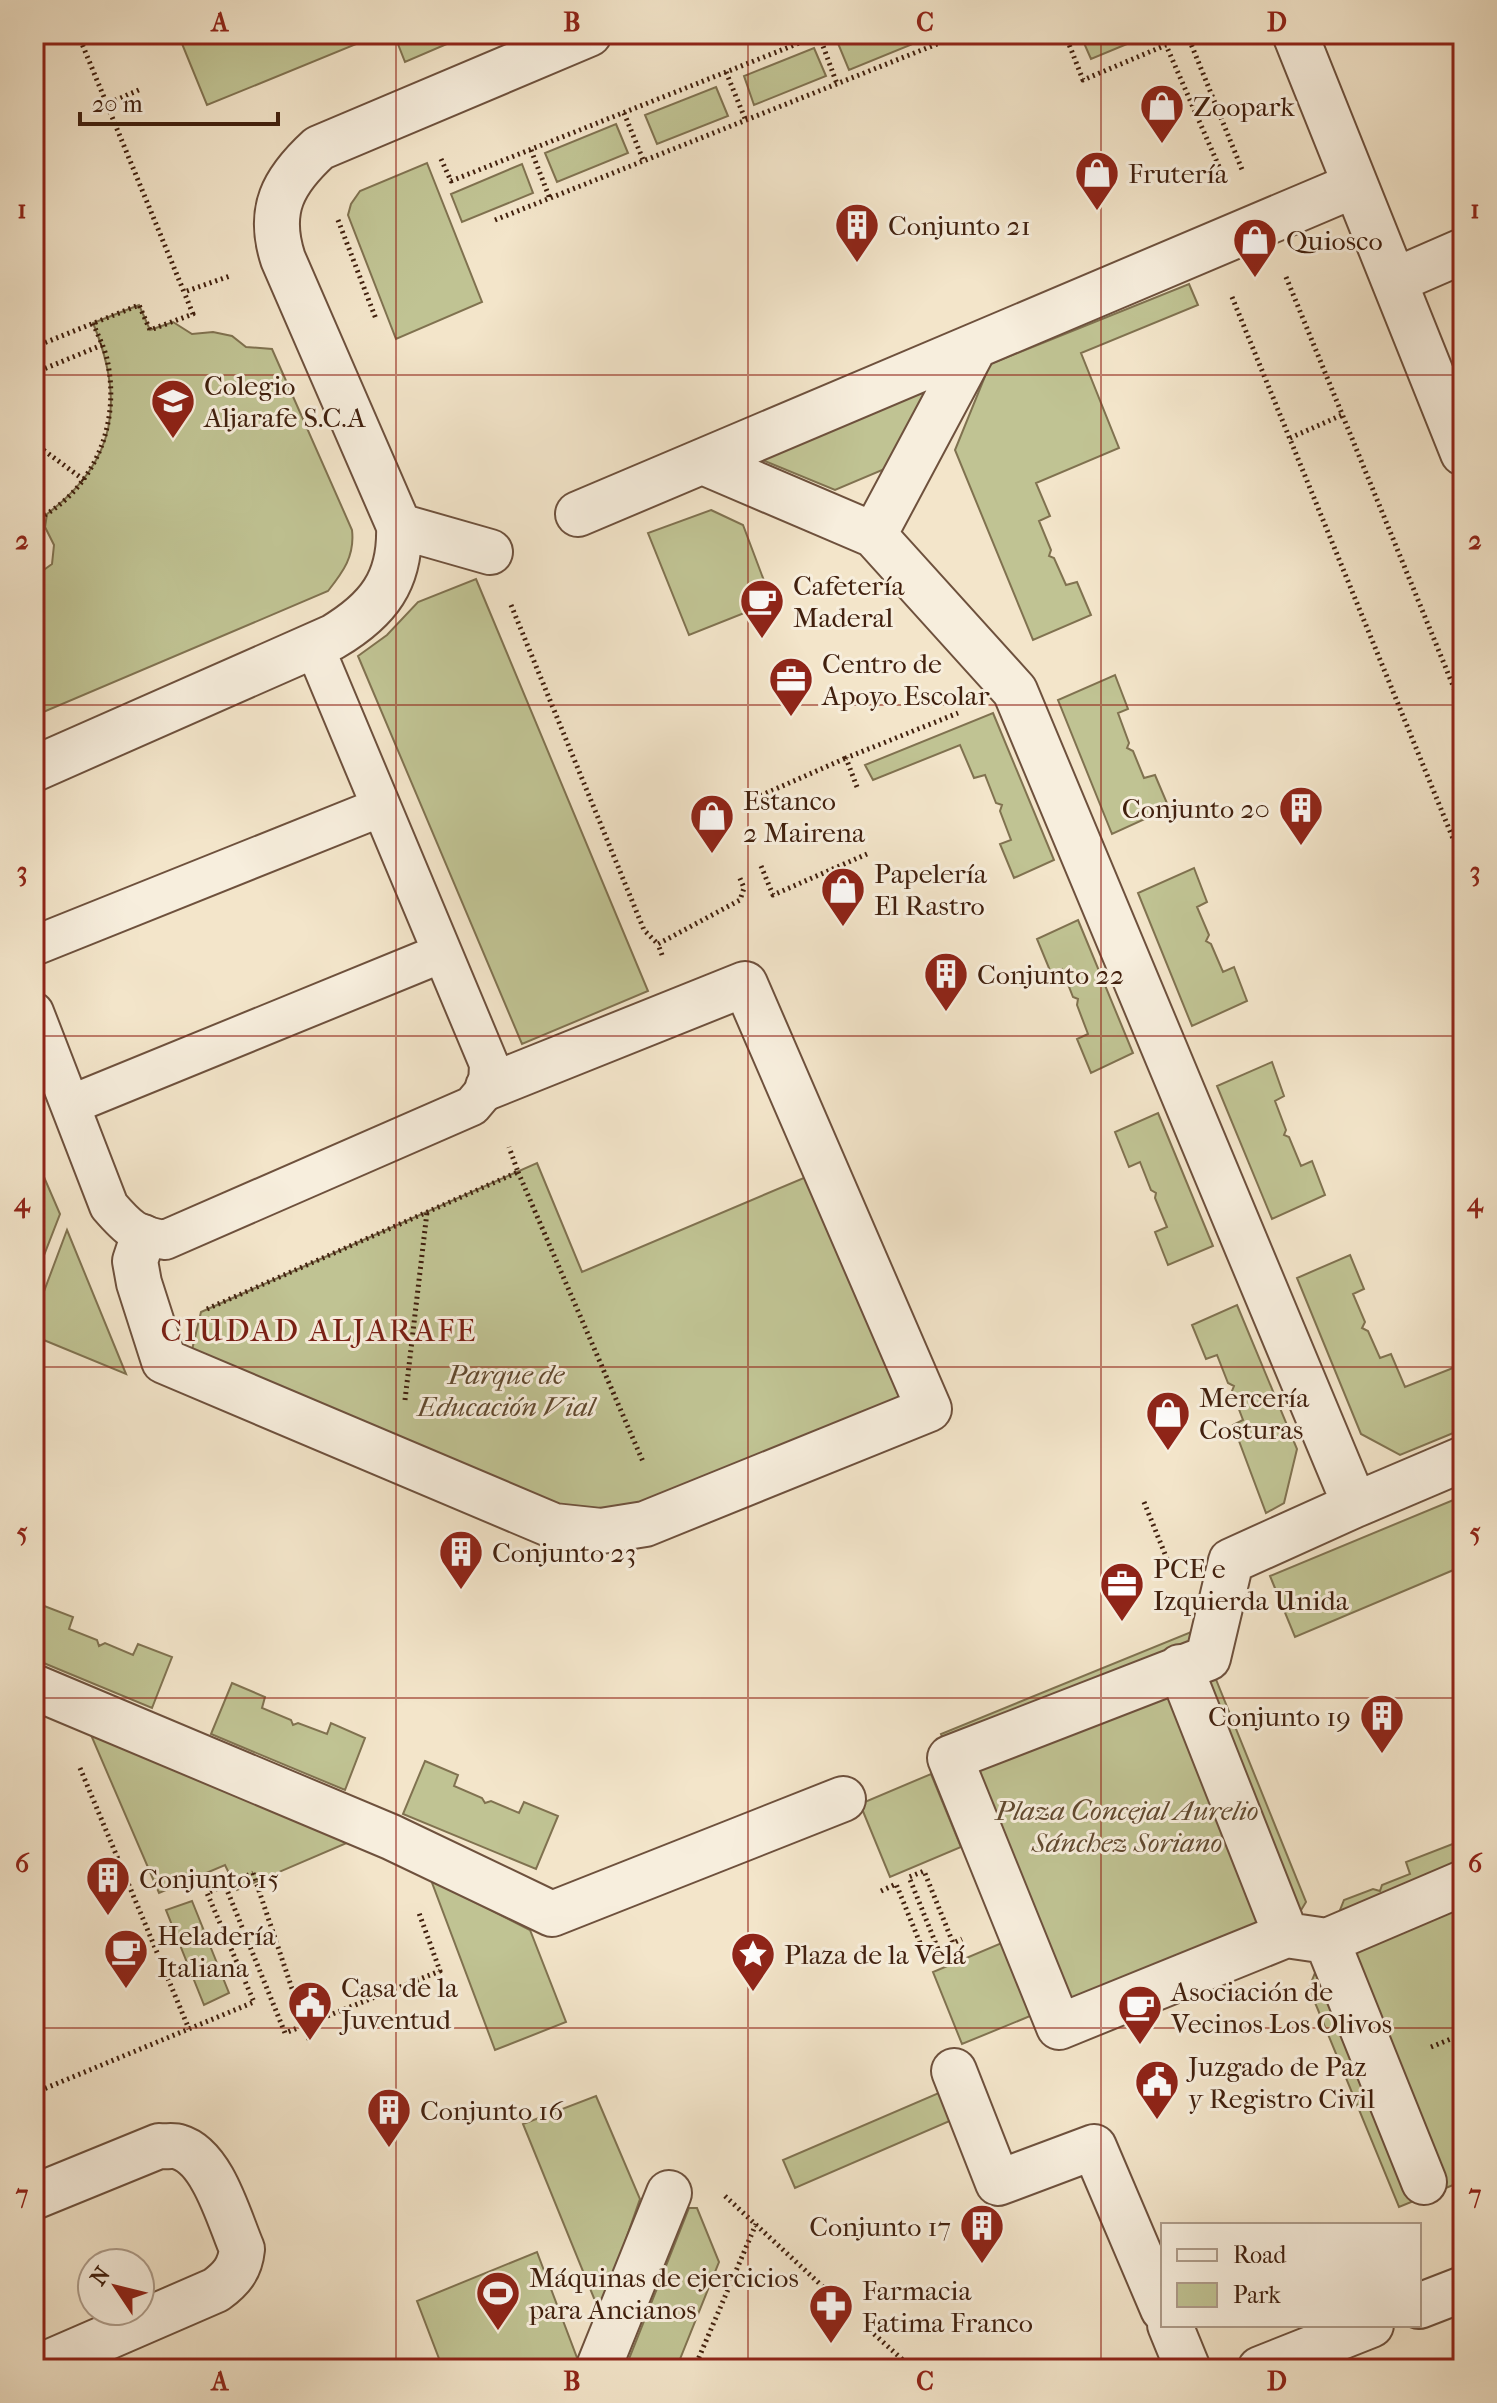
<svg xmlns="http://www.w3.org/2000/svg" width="1497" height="2403" font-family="'IM FELL French Canon',serif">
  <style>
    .green { fill: #c0c393; stroke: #807250; stroke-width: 2 }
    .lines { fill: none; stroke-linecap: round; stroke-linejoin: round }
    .lane-casing { stroke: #6e513d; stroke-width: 42 }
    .street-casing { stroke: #6e513d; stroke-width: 48 }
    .path { stroke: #41200e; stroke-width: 5; stroke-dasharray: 2 4; stroke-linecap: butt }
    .lane { stroke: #f7eedd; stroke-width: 38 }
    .street { stroke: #f7eedd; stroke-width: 44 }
    .path-bridge { stroke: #41200e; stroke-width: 5; stroke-dasharray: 2 4; stroke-linecap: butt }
    .grid { fill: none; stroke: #8f2418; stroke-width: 2; stroke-opacity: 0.55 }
    .labels { text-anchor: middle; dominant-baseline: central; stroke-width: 6; stroke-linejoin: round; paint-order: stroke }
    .poi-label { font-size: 28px; fill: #41200e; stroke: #f7eedd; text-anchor: start }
    .park-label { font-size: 28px; font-style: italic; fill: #61492f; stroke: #f7eedd }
    .quarter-label { font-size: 32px; letter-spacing: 2px; fill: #7a1f14; stroke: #f7eedd }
    .neatline { fill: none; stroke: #8f2418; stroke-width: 3 }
    .grid-label { font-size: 26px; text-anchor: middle; font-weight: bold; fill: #8f2418 }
  </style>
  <rect width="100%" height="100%" fill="#f3e5ca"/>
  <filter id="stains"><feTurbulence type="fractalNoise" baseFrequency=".0025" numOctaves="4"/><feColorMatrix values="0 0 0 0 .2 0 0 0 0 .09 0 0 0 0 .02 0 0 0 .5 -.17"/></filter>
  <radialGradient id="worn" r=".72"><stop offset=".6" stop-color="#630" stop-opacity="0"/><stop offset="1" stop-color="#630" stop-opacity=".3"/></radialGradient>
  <path class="green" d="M178 34H370L371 38 207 105Z
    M394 34H470L405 62Z
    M853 34H917L920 41 849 70 837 41Z
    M1080 34H1151L1091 59Z
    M814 48 826 76 754 105 744 76Z
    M716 87 728 116 657 144 645 115Z
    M616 124 628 153 557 182 545 153Z
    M427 163 482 302 396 339 348 215 351 204 360 191Z
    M522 164 533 193 462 222 451 194Z
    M1189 284 1198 305 1081 353 1119 448 1036 483 1050 516 1039 521 1051 550 1049 556 1054 558 1066 585 1077 582 1091 615 1033 640 955 450 990 364Z
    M139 305 150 330 173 322 192 334 213 332 232 336 246 347 272 349 352 530C355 556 343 572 328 591L34 716V577L52 564 54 545 45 527 47 514C117 461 125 401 93 323Z
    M926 391 887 468 835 490 760 459Z
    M711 510 743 525 772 602 689 635 648 533Z
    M476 579 648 991 522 1044 358 656 387 635 418 602Z
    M1115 675 1128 709 1118 713 1129 743 1127 748 1133 751 1144 778 1155 775 1169 808 1112 834 1058 700Z
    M993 713 1054 860 1014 878 1000 844 1011 840 1000 811 1002 805 996 803 985 775 974 778 960 745 873 780 865 765Z
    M1194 868 1207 902 1197 907 1209 935 1206 941 1211 944 1223 972 1234 967 1247 1001 1192 1026 1138 893Z
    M1078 920 1133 1053 1091 1073 1077 1039 1088 1034 1077 1005 1078 999 1073 997 1062 969 1051 973 1037 939Z
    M1272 1062 1284 1096 1275 1101 1286 1130 1284 1135 1289 1137 1301 1166 1312 1161 1325 1195 1272 1219 1217 1086Z
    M1158 1113 1213 1246 1168 1265 1155 1232 1167 1227 1155 1198 1156 1193 1151 1190 1140 1162 1129 1167 1115 1132Z
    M34 1154 60 1214 34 1281Z
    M537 1163 582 1272 825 1169 929 1409 601 1531 187 1371 201 1312Z
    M67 1230 126 1374 34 1336V1318Z
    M1350 1255 1364 1289 1353 1294 1365 1322 1362 1328 1368 1331 1380 1358 1391 1354 1405 1387 1463 1364V1429L1400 1455 1361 1434 1297 1278Z
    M1237 1305 1297 1449 1284 1503 1266 1513 1233 1425 1243 1420 1232 1391 1234 1386 1228 1383 1217 1355 1206 1359 1192 1325Z
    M1463 1496V1566L1295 1637 1270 1576Z
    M39 1604 73 1617 69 1629 97 1640 99 1646 105 1643 133 1655 138 1644 172 1657 152 1708 34 1659V1616Z
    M1196 1630 1306 1902 1286 1935 1059 2027 941 1734Z
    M232 1683 265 1697 262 1708 291 1720 293 1725 298 1723 327 1734 331 1723 365 1738 345 1790 211 1734Z
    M88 1728 349 1842 237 1890 225 1865 159 1893Z
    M425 1761 458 1775 454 1786 482 1798 485 1803 491 1801 519 1813 524 1802 558 1816 536 1869 403 1814Z
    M931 1774 961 1847 890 1877 860 1804Z
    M1463 1840V2181L1399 2207 1309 1988 1344 1900 1373 1889 1380 1891 1382 1885 1410 1874 1406 1862Z
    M431 1880 530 1930 566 2022 495 2050Z
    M192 1901 229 1993 204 2005 166 1910Z
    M1004 1942 1035 2014 962 2044 933 1972Z
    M941 2092 952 2120 795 2188 783 2160Z
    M596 2096 640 2199 600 2313 523 2124Z
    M689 2208H697L719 2262 676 2369H625Z
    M537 2252 579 2363 577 2369H443L417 2301Z"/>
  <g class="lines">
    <g class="lane-casing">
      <path id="lane" d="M34 946 381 807
        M34 1012 109 1206C128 1228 136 1236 165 1240L472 1106 488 1087 489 1064 314 646
        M70 1105 442 953"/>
    </g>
    <g class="street-casing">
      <path id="street" d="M1295 34 1463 453
        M1394 281 1463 251
        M703 462 874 535 1015 691 1355 1505 1231 1561 1208 1658 950 1758 1059 2027 1286 1935 1327 1941
        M578 514 1355 185
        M399 526 490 552
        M874 535 975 346
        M34 769 333 637C378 610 401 581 399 526L283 259C267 210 283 181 319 148L589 34
        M143 1237 135 1261 139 1283 164 1361 554 1526 601 1531 645 1524 929 1409 745 984 488 1087
        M1355 1505 1463 1459
        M1180 1667 1286 1935
        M34 1687 391 1837 552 1914 843 1799
        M954 2071 998 2183 1094 2147 1163 2309
        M1424 2182 1327 1941 1463 1883
        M34 2197 159 2146C165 2147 173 2145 179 2147 213 2157 229 2219 242 2249 240 2269 231 2279 216 2290L34 2369
        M1419 2306 1463 2289
        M1170 2325 1188 2369
        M598 2369 669 2193
        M1260 2369 1371 2325"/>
    </g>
    <path class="path" d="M78 34 184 292 230 276
      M937 34 940 42
      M1065 34 1083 80 1166 45 1224 178
      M1187 34 1243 172
      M819 35 837 84
      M726 72 746 121
      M624 113 644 162
      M531 150 550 199
      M441 159 451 181 822 34
      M338 220 376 319
      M495 220 962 34
      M1286 277 1463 710
      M1232 297 1463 863
      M34 347 139 305 150 330 193 314 184 292
      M34 373 102 345
      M1290 438 1342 415
      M34 443 84 480
      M34 521C93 492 120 427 108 364 106 350 98 336 93 323
      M511 605 644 930 658 944
      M857 787 846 758 958 713
      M755 798 846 758
      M761 866 773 895 867 854
      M662 955 658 944 740 900 744 888 739 876
      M518 1172 644 1464
      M207 1309 518 1172 509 1147
      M405 1400 427 1212
      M1144 1502 1169 1564
      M80 1768 189 2029
      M225 1885 253 1873
      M881 1891 896 1884 925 1955 938 1949 909 1877 924 1871 953 1943 962 1939
      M1431 2047 1463 2034
      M34 2093 254 2002 207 1893 225 1885 285 2033 440 1971 419 1913
      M725 2196 848 2310
      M874 2334 913 2369
      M694 2369 756 2224"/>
    <use href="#lane" class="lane"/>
    <use href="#street" class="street"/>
    <path class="path-bridge" d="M93 110 141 89
      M253 1873 310 2042"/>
  </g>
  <path class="grid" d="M396 34V2369M748 34V2369M1101 34V2369M34 375H1463M34 705H1463M34 1036H1463M34 1367H1463M34 1698H1463M34 2028H1463"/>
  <defs>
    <g id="shop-pin" transform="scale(2.3)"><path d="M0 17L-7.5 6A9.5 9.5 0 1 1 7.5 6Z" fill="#8f2418" stroke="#f7eedd"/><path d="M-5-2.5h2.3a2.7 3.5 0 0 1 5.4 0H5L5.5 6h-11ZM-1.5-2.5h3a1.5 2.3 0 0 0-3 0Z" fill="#fff"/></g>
    <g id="building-pin" transform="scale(2.3)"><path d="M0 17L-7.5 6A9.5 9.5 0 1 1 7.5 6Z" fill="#8f2418" stroke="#f7eedd"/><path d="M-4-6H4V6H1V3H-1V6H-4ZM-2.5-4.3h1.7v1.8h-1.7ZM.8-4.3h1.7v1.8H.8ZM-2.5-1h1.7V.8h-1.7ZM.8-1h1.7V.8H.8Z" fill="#fff"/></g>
    <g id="school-pin" transform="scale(2.3)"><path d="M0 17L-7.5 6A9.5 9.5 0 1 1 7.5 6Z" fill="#8f2418" stroke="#f7eedd"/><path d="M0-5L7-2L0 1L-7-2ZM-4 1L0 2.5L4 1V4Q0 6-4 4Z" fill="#fff"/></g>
    <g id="cafe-pin" transform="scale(2.3)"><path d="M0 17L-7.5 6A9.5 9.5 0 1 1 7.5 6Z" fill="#8f2418" stroke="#f7eedd"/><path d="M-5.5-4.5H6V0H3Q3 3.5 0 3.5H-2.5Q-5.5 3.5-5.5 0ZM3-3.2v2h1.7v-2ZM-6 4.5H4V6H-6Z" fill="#fff"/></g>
    <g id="office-pin" transform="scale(2.3)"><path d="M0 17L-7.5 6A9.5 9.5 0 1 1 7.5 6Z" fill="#8f2418" stroke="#f7eedd"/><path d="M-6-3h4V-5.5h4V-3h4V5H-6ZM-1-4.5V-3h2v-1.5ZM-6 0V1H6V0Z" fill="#fff"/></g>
    <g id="sight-pin" transform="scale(2.3)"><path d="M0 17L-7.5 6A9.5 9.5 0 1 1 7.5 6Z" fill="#8f2418" stroke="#f7eedd"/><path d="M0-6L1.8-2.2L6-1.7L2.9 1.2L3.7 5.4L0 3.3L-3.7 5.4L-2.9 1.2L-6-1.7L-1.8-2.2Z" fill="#fff"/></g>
    <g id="civic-pin" transform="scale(2.3)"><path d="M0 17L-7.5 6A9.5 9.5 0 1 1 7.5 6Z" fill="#8f2418" stroke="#f7eedd"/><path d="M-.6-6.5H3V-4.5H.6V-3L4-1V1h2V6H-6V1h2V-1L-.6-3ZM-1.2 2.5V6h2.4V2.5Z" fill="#fff"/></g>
    <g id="stadium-pin" transform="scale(2.3)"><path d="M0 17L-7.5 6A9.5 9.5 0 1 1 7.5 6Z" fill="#8f2418" stroke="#f7eedd"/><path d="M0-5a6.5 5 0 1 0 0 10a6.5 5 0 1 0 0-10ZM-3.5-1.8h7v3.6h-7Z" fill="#fff"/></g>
    <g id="pharmacy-pin" transform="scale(2.3)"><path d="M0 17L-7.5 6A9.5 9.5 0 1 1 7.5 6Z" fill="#8f2418" stroke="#f7eedd"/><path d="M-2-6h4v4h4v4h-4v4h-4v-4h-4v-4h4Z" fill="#fff"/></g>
  </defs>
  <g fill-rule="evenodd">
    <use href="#shop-pin" x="1162" y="106"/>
    <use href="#shop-pin" x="1097" y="173"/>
    <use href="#building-pin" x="857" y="225"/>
    <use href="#shop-pin" x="1255" y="240"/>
    <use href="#school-pin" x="173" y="401"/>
    <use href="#cafe-pin" x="762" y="601"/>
    <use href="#office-pin" x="791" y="679"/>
    <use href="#building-pin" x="1301" y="808"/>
    <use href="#shop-pin" x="712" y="816"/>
    <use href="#shop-pin" x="843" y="889"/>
    <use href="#building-pin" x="946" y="974"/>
    <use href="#shop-pin" x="1168" y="1413"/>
    <use href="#building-pin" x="461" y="1552"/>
    <use href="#office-pin" x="1122" y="1584"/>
    <use href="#building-pin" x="1382" y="1716"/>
    <use href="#building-pin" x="108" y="1878"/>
    <use href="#cafe-pin" x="126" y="1951"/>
    <use href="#sight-pin" x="753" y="1954"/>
    <use href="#civic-pin" x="310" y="2003"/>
    <use href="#cafe-pin" x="1140" y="2007"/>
    <use href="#civic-pin" x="1157" y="2082"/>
    <use href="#building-pin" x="389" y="2110"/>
    <use href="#building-pin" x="982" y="2226"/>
    <use href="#stadium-pin" x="498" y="2293"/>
    <use href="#pharmacy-pin" x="831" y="2306"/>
  </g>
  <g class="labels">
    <g class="poi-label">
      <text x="1193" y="106">Zoopark</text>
      <text x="1128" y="173">Frutería</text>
      <text x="888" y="225">Conjunto 21</text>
      <text x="1286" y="240">Quiosco</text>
      <text x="204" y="385">Colegio<tspan x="204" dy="32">Aljarafe S.C.A</tspan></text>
      <text x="793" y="585">Cafetería<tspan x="793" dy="32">Maderal</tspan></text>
      <text x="822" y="663">Centro de<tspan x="822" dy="32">Apoyo Escolar</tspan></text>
      <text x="743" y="800">Estanco<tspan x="743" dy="32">2 Mairena</tspan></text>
      <text x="1270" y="808" text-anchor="end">Conjunto 20</text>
      <text x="874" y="873">Papelería<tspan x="874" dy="32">El Rastro</tspan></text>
      <text x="977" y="974">Conjunto 22</text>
      <text x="1199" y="1397">Mercería<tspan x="1199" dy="32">Costuras</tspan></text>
      <text x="492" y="1552">Conjunto 23</text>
      <text x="1153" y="1568">PCE e<tspan x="1153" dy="32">Izquierda Unida</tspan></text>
      <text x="1351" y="1716" text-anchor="end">Conjunto 19</text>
      <text x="139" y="1878">Conjunto 15</text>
      <text x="157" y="1935">Heladería<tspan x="157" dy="32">Italiana</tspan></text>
      <text x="784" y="1954">Plaza de la Velá</text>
      <text x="341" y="1987">Casa de la<tspan x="341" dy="32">Juventud</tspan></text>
      <text x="1171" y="1991">Asociación de<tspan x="1171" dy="32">Vecinos Los Olivos</tspan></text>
      <text x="1188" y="2066">Juzgado de Paz<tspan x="1188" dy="32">y Registro Civil</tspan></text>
      <text x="420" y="2110">Conjunto 16</text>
      <text x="951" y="2226" text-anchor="end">Conjunto 17</text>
      <text x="529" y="2277">Máquinas de ejercicios<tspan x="529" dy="32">para Ancianos</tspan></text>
      <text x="862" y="2290">Farmacia<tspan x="862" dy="32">Fatima Franco</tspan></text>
    </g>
    <g class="park-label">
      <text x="506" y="1374">Parque de<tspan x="506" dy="32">Educación Vial</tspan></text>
      <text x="1127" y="1810">Plaza Concejal Aurelio<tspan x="1127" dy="32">Sánchez Soriano</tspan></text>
    </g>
    <g class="quarter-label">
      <text x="319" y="1330">CIUDAD ALJARAFE</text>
    </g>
  </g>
  <rect width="1497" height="2403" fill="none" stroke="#f3e5ca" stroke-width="88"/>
  <rect x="1161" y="2223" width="260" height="104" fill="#f7eedd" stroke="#ae9c8a" stroke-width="2"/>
  <rect x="1177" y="2249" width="40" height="12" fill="#f7eedd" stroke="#ae9c8a" stroke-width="2"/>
  <text x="1233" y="2263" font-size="24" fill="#41200e">Road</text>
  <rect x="1177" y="2283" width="40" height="24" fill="#c0c393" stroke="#ae9c8a" stroke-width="2"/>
  <text x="1233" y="2303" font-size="24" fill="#41200e">Park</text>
  <g transform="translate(116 2287) rotate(305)"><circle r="38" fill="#f7eedd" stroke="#ae9c8a" stroke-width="2"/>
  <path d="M0-6L14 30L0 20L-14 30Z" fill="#8f2418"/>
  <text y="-12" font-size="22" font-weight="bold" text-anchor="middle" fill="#41200e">N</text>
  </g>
  <path d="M80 112v12h198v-12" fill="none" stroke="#41200e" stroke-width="4"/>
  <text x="92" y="112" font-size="24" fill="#41200e" stroke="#f7eedd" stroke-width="6" paint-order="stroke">20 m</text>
  <rect x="44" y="44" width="1409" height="2315" class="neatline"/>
  <g class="grid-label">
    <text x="220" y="31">A</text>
    <text x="572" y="31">B</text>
    <text x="925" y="31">C</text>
    <text x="1277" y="31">D</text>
    <text x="22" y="218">1</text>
    <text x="1475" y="218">1</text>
    <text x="22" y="549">2</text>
    <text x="1475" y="549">2</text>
    <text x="22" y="880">3</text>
    <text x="1475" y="880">3</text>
    <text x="22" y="1211">4</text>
    <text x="1475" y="1211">4</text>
    <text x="22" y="1541">5</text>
    <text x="1475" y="1541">5</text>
    <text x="22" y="1872">6</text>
    <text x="1475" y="1872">6</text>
    <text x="22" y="2203">7</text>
    <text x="1475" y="2203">7</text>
    <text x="220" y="2390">A</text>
    <text x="572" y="2390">B</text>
    <text x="925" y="2390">C</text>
    <text x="1277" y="2390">D</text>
  </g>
  <rect width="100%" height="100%" filter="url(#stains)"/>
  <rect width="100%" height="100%" fill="url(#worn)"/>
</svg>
